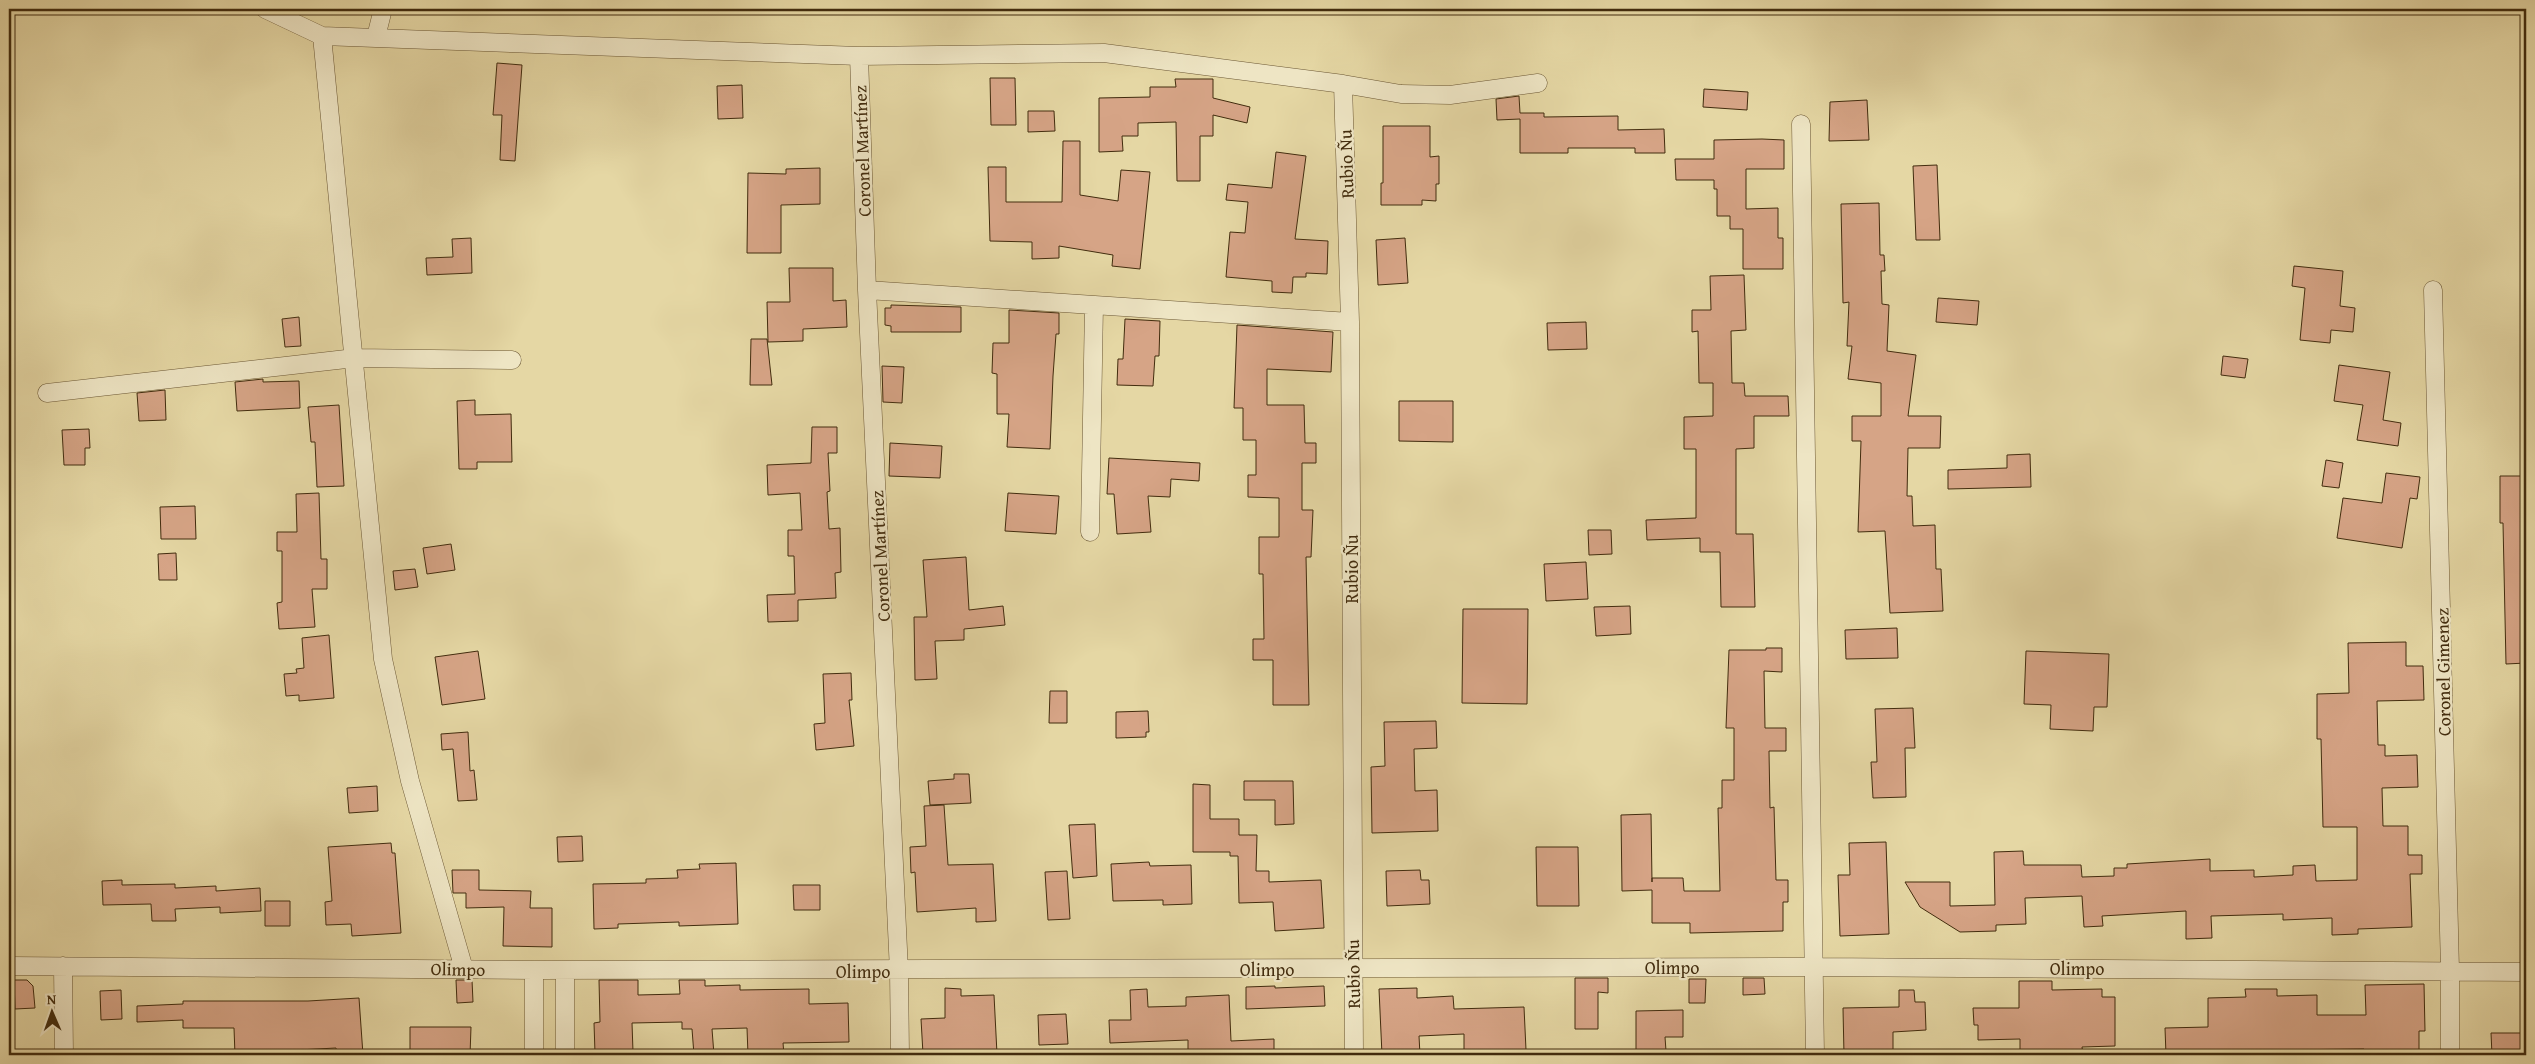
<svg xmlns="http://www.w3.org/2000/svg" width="2535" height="1064" font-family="'Gentium Book Plus',serif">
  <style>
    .building { fill: #d6a486; stroke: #422c0e }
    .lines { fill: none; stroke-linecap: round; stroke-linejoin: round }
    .street-casing { stroke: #6b5734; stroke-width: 19 }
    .street { stroke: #eee5c4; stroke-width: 18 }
    .labels { text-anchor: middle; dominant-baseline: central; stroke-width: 4.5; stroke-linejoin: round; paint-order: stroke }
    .street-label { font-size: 18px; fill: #422c0e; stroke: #eee5c4 }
  </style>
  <rect width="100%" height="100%" fill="#e5d7a4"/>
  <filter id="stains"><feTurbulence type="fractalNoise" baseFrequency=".004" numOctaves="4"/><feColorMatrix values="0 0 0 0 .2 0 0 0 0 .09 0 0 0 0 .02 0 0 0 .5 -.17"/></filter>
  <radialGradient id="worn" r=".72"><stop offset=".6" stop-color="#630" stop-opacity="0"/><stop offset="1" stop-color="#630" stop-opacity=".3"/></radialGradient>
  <path class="building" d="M497 63 522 65 515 161 500 160 502 115H493Z
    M990 78H1015L1016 125H991Z
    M1175 79H1213V98L1250 107 1247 123 1213 115V136H1200V181H1177L1176 122 1138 123V136H1122L1123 151 1099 152V98L1150 97V87H1176Z
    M742 85 743 118 718 119 717 86Z
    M1704 89 1748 92 1747 110 1703 107Z
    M1519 96 1520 113H1544V117L1618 116V130L1664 129 1665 153H1635V148H1568V153H1520V119L1497 120 1496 99Z
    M1867 100 1869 140 1829 141 1830 102Z
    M1028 111H1054L1055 131 1028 132Z
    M1383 126H1430V157L1439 156V184H1436V201L1422 200V205H1381V183H1383Z
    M1762 139 1784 140V169H1746V209L1778 208V238H1783V269H1743V229H1730V216H1717V189H1714V180H1676L1675 159H1714V140Z
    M1063 141H1080V195L1118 201 1121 170 1150 172 1140 269 1112 266 1113 255 1059 246V258L1032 259V242L990 241 988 167H1006V202H1062Z
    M1276 152 1306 156 1295 239 1328 241 1327 274 1306 273V277H1293L1292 293 1272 292V281L1226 277 1230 232 1245 233 1248 202 1226 200 1228 184 1272 188Z
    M1937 165 1940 240H1916L1913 166Z
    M820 168V204L781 205V253H747L748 173 786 174V169Z
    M1879 203 1880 255H1884L1885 271H1881L1882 304 1889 305 1887 351 1916 355 1908 416H1941L1940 448H1908L1907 496H1912L1913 526 1935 525 1936 569H1941L1943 611 1890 613 1885 531 1858 532 1861 441H1852V416H1881V383L1848 379 1852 346H1847L1849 302 1843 303 1841 204Z
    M471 238 472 273 427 275 426 258 453 257 452 239Z
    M1405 238 1408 283 1378 285 1376 240Z
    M2294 266 2343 271 2340 306 2355 308 2353 332 2331 330 2330 343 2300 340 2305 288 2292 286Z
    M789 268H833V301L846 300 847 327 803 329V341L768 342 767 302H790Z
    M1744 275 1746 330 1731 331 1732 383H1744L1745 396H1788L1789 416H1754V448L1736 449V534H1753L1755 607H1721L1720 552H1700V538L1647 540 1646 520 1696 518V449H1684V417L1713 416V383H1699L1698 331 1692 332V310H1711L1710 276Z
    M1938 298 1979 301 1977 325 1936 322Z
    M891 305 961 307V332H891V326L885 325V308H891Z
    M1009 310 1059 313V334H1056L1053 376 1050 449 1007 447 1009 414H997V374L992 373 993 343H1009Z
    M299 317 301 346 285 347 282 319Z
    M1125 319 1160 321 1159 356H1155L1153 386 1117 385 1118 359H1123Z
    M1586 322 1587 349 1548 350 1547 323Z
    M1237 325 1333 332 1331 372 1267 369V405H1304L1305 443H1316V463H1302V510H1313L1311 557H1306L1309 705H1273V660H1253V639H1264L1263 574H1259V537H1279V498L1248 497V475H1256V440H1243V408H1234Z
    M751 339H767L772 385H750Z
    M2223 356 2248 359 2245 378 2221 375Z
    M2339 365 2390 372 2383 420 2401 423 2398 446 2357 440 2363 405 2334 401Z
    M882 366 904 367 902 403 883 402Z
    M263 379V382L299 381 300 408 237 411 235 382Z
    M165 390 166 420 139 421 137 393Z
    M475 400V415L511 414 512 462H477V469H459L457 401Z
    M1399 401H1453V442L1399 441Z
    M339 405 344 486 317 487 315 442H311L308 407Z
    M812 427H837V453H828L830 491 827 492 829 529 840 528 841 572 835 573 836 598 798 600V621L768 622 767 595 795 594 794 556H788V530H802L800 493 768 495 767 465 811 463Z
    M89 429 90 448H85V465H64L62 430Z
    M890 443 942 446 940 478 889 476Z
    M2030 454 2031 487 1948 489V470L2007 468V455Z
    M1109 458 1200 463 1199 481 1171 479 1170 497 1148 496 1151 532 1117 534 1114 494H1107Z
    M2326 460 2343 463 2339 488 2322 486Z
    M2386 473 2420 477 2417 499 2410 498 2402 548 2337 538 2343 498 2382 503Z
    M2500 476H2526V663L2506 664 2503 523H2500Z
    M319 493 321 559H327V589H312L315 627 279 629 277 603 282 602V551H277V532H297L296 494Z
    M1008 493 1059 496 1056 534 1005 531Z
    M195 506 196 539H161L160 507Z
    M1588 530H1611L1612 554 1589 555Z
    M451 544 455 570 427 574 423 548Z
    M176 553 177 580H159L158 554Z
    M966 557 969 610 1003 606 1005 625 964 629V640L935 641 937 679 915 680 914 617H927L923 560Z
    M1586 562 1588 599 1546 601 1544 564Z
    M415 569 418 587 395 590 393 571Z
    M1630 606 1631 634 1596 636 1594 607Z
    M1463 609H1528L1527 704 1462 703Z
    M1897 628 1898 658 1846 659 1845 630Z
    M329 635 334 698 299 701V695L286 696 284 674 297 673 296 669 304 668 302 638Z
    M2406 642V666H2423L2424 700 2377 701 2378 745H2385V756L2417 755 2418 787 2382 788 2383 826H2408V855H2422V874H2410L2412 927 2358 929V934L2332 935V918L2283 920V914L2211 916 2212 938 2186 939V911L2102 916 2103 926 2084 927 2082 896 2025 898 2026 924 1996 925V931L1960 932 1920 907 1905 882H1950V906L1995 905 1994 852 2023 851 2024 865H2081L2082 877 2114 876V868H2127V864L2210 859V871L2254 870V877L2293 875V866L2315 865 2316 881 2357 880V827H2323L2321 739H2317V694L2349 693 2348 643Z
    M1766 648H1782V672L1764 671 1765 728H1786V751H1769L1770 808 1774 807 1776 880H1788V902H1783V931L1690 933V923H1652V890L1622 891 1621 815 1651 814 1652 882V878H1683L1684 891H1720L1718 808H1722V780H1734V728H1726L1729 650H1766Z
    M478 651 485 699 442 705 435 657Z
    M2026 651 2109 654 2107 707H2094L2093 731 2050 729 2051 705 2024 704Z
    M851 673 852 700H849L854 746 816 750 814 724 825 723 823 674Z
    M1050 691H1067V723H1049Z
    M1913 708 1915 748H1905L1906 797 1873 798 1871 762H1877L1875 709Z
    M1148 711 1149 732H1146V737L1116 738V712Z
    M1436 721 1437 748 1414 749 1415 791 1437 790 1438 831 1372 833 1371 767 1385 766 1384 722Z
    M468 732 470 771 474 770 477 800 458 801 453 749 442 750 441 734Z
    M954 774H969L971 803 930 805 928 781 954 779Z
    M1244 781H1293L1294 824 1275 825V800H1244Z
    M1193 784 1210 785V819H1239V835H1257L1256 871H1269V882L1321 880 1324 928 1275 931 1273 902 1239 903 1238 856H1230V852H1193Z
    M377 786 378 811 349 813 347 788Z
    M944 805 948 865 993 864 996 921 976 922V908L917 912 915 872 911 873 910 847 926 846 924 806Z
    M1095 824 1097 876 1073 878 1069 825Z
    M582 836 583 861 558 862 557 837Z
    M1886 842 1889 934 1840 936 1838 875H1850L1849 843Z
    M391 843 392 853H395L401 933 352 936 351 924 326 925 325 902 332 901 328 847Z
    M1536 847H1578L1579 906H1537Z
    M1149 862 1150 866 1191 865 1192 904 1163 905V900L1113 901 1111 864Z
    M736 863 738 924 679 926V922L618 924V928L594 929 593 884 646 883V879L678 878 677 870 700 869 699 864Z
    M452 870H479V890L531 891 530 908H552V947L503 946 504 907 466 908V893H453Z
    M1420 870 1421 880H1429L1430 904 1387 906 1386 871Z
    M1067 871 1070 919 1048 920 1045 872Z
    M122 880V885L175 884V888L216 886V891L260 888 261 911 220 913V907L175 909 176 921H152L151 904 103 905 102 881Z
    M793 885H820V910H794Z
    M265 901H290V926H265Z
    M1575 978H1608V993L1598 992V1029H1575Z
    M1743 978H1764L1765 994 1743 995Z
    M1689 979H1706L1705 1003H1689Z
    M14 980H27L33 986 35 1008 15 1009Z
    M456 980H472L473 1002 457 1003Z
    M599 980H638V995L680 994 679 980H705V986L740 985V990L809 989V1004L848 1003 849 1042 783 1043 784 1055H748L747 1028 712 1029 714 1055H694L692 1029H682V1022L632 1023 633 1052 595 1053 594 1023 600 1022Z
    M2019 981H2052V990L2102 989V997H2115V1046L2082 1047 2083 1055H2020V1039L1978 1040V1025H1974L1973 1008H2019Z
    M2424 984 2425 1031H2419V1055H2364V1049L2278 1050V1054L2246 1055V1050H2204V1055H2166L2165 1028 2208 1027V998L2246 997 2245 989H2277V996L2317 995V1015H2366L2365 985Z
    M1275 986V988L1324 986 1325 1006 1246 1009V987Z
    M945 988 961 989V996L994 995 997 1054H923L921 1019 945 1018Z
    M1417 988V998L1453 996 1454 1009 1524 1007 1526 1050 1464 1052V1034L1419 1036 1420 1055H1382L1379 989Z
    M1147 989 1148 1007 1186 1006V997L1229 995 1231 1041 1274 1039V1055H1188V1040L1110 1043 1109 1020H1131L1130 990Z
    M121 990 122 1019 101 1020 100 991Z
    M1899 990H1914L1915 1002H1925L1926 1030 1893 1032V1055H1844L1843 1008 1899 1007Z
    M359 998 363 1055H337L336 1048 298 1050V1055H235L234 1028H183V1020L137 1022V1006L183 1004V1001H308Z
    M1683 1010V1037H1665L1666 1051 1636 1052V1011Z
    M1066 1014 1068 1044 1039 1045 1038 1015Z
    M410 1027H471L470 1055H410Z
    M2491 1033H2526V1055H2492Z"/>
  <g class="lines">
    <g class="street-casing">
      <path id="street" d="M265 9 322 36 859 56 1104 53 1343 84 1401 94 1450 95 1538 83
        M322 36 383 659 410 781 464 969
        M376 37 383 9
        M859 56 867 290 899 971 900 1055
        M1343 84 1350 322 1354 1055
        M1801 124 1815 1055
        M867 290 1350 322
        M2433 290 2450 970V1055
        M47 393 355 358 512 360
        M1090 532 1094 305
        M9 966 534 970 1815 967 2526 972
        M63 966 64 1055
        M565 970V1055
        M534 1055V970"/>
    </g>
    <use href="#street" class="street"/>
  </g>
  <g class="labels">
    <g class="street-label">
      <text transform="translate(862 151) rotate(-92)">Coronel Martínez</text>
      <text transform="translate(1346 164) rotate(-92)">Rubio Ñu</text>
      <text transform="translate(880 556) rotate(-93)">Coronel Martínez</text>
      <text transform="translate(1351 569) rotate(-90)">Rubio Ñu</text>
      <text transform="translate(2443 672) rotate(-91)">Coronel Gimenez</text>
      <text x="1672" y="967">Olimpo</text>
      <text x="2077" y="968">Olimpo</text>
      <text transform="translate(458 969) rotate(1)">Olimpo</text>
      <text x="1267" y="969">Olimpo</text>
      <text x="863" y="971">Olimpo</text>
      <text transform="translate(1353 974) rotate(-91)">Rubio Ñu</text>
    </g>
  </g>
  <rect width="2535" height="1064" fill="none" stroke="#e5d7a4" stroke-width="30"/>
  <rect x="10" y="10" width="2515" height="1044" fill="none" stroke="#422c0e" stroke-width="2.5"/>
  <rect x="15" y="15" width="2505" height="1034" fill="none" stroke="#422c0e"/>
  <g transform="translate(52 1012) rotate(358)" stroke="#eee5c4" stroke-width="4" paint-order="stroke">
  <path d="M0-4L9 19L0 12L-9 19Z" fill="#422c0e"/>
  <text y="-8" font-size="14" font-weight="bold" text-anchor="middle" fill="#422c0e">N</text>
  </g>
  <rect width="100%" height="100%" filter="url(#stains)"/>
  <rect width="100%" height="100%" fill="url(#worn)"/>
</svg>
